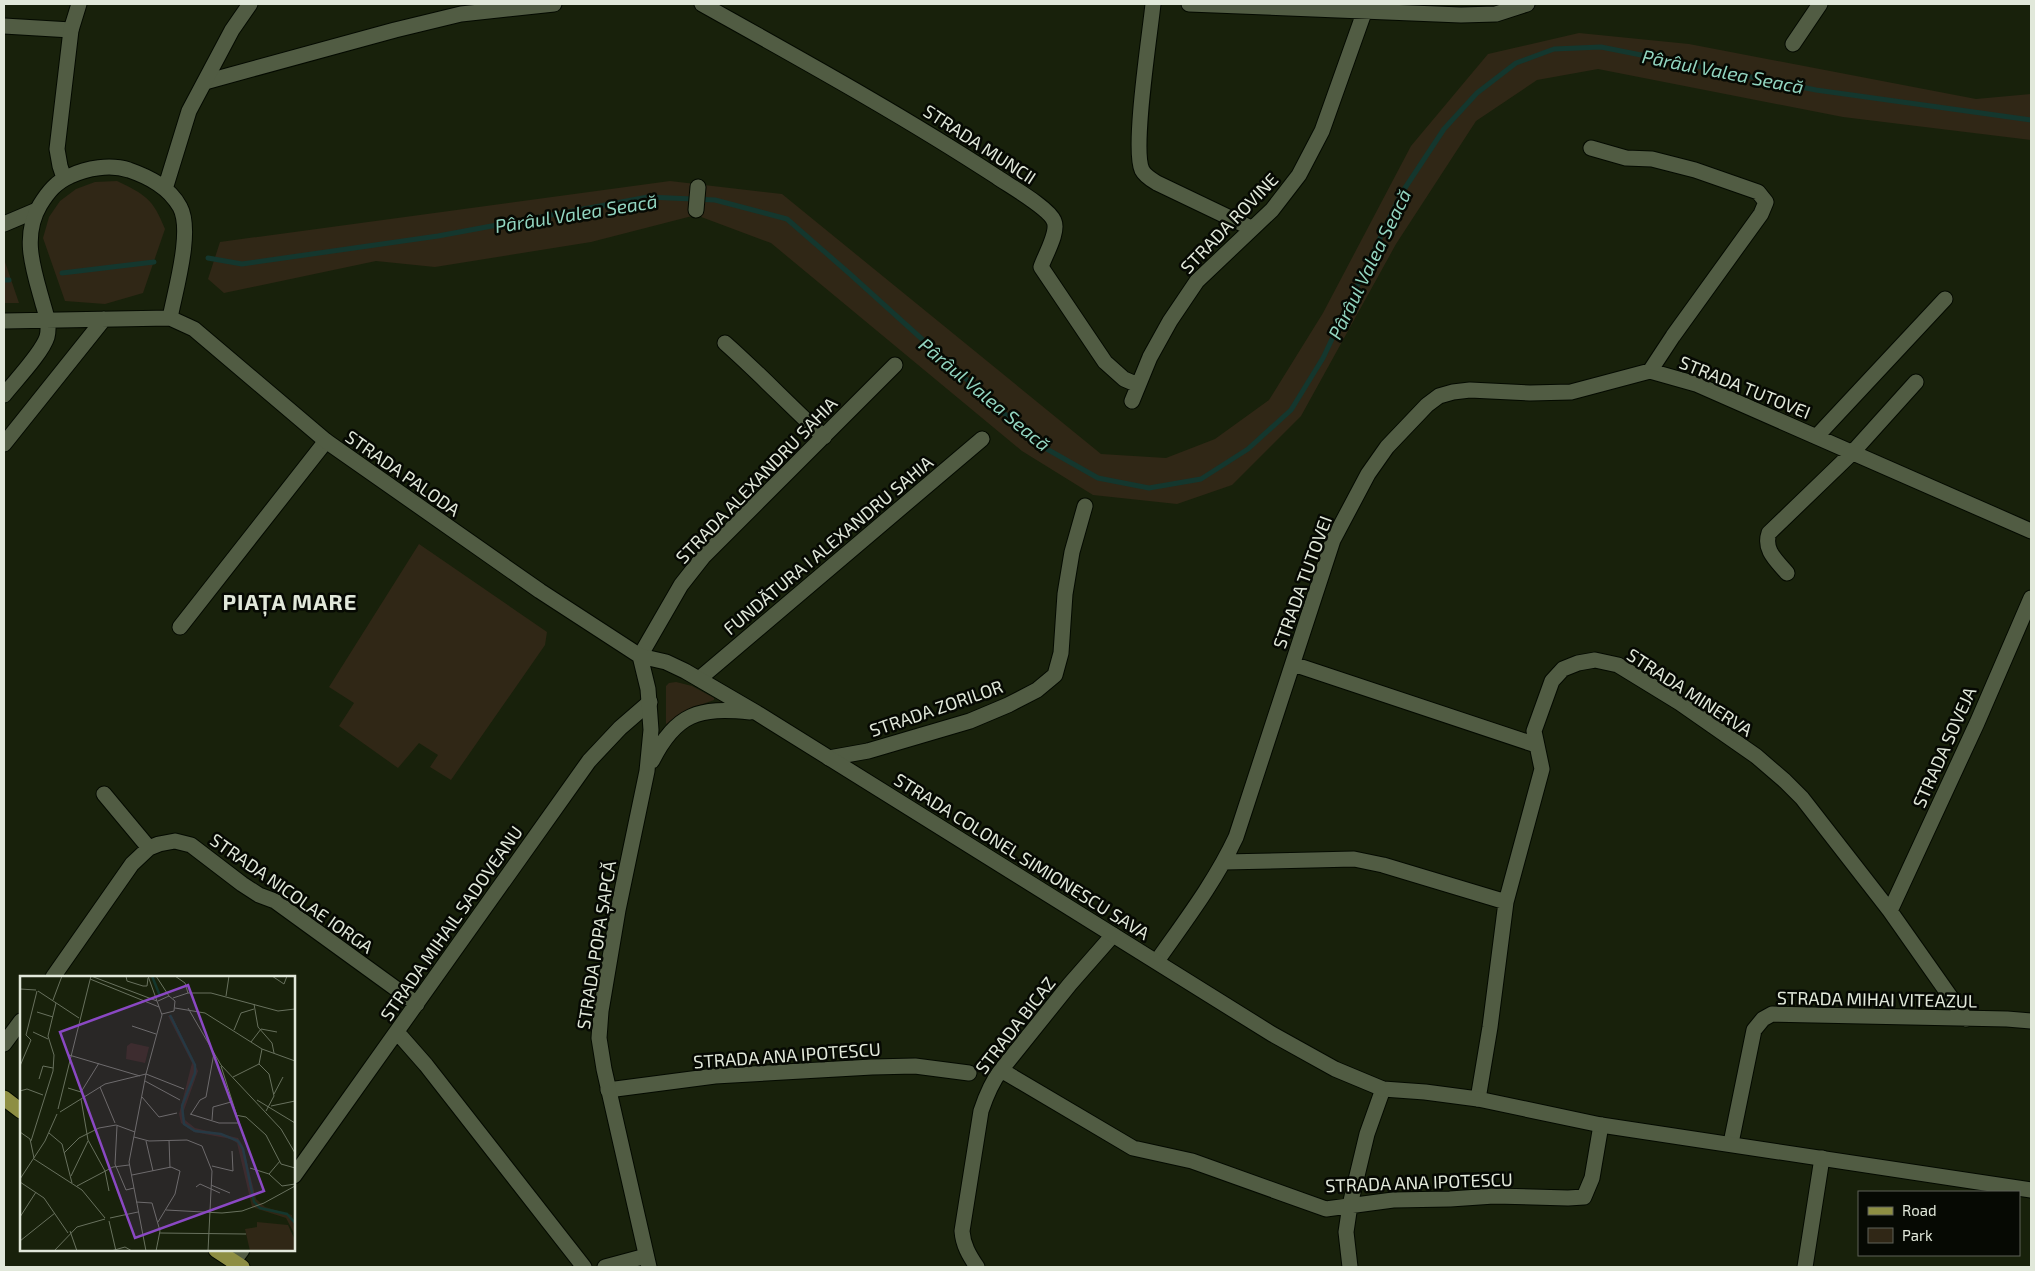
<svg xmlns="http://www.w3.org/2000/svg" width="2035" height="1271" font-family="'Exo 2',sans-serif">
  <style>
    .green { fill: #302716 }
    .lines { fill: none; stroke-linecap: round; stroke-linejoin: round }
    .stream { stroke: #14372e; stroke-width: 5 }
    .street-casing { stroke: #040a00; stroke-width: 17 }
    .secondary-casing { stroke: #040a00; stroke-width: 17 }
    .primary-casing { stroke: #040a00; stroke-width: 17 }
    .street { stroke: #515c43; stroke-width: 15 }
    .secondary { stroke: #515c43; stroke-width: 15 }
    .primary { stroke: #8d8e43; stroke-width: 15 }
    .labels { text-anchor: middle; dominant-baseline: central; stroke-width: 5; stroke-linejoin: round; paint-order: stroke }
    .street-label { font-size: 18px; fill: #e1e8da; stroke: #060903 }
    .water-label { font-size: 19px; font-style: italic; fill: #92d5c0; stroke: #060903 }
    .district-label { font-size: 22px; font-weight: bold; letter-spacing: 1px; fill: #e1e8da; stroke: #060903 }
    .inset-river { fill: none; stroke: #14372e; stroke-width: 2.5 }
    .inset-road { fill: none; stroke: #68715e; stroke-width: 1 }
    .view { fill: #8a48c3; fill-opacity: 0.15; stroke: #8a48c3; stroke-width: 2.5 }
    .inset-edge { fill: none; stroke: #e1e8da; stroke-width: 2.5 }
  </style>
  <rect width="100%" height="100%" fill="#18210b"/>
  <path class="green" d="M1579 33 1689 44 1976 99 2031 94V140L1843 117 1598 69 1537 80 1476 121 1396 244 1301 416 1232 485 1177 504 1093 495 1022 451 771 243 696 215 591 242 435 267 376 261 224 293 208 279 220 242 670 181 782 194 1101 454 1166 458 1215 439 1269 400 1323 313 1411 146 1488 54Z
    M117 181C146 195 153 199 165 229L143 293 105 304 65 301 43 238 49 217 60 201 76 189 95 182Z
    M4 259 19 303H4Z
    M419 544 547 632 545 645 451 780 430 767 438 755 419 743 398 768 339 726 354 703 329 687Z
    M676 682 692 686 714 698V700L689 709 666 724V686L669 683Z"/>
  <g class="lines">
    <path class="stream" d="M208 258 242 264 438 236 648 197 715 200 787 219 850 274 1038 444 1098 478 1149 488 1201 479 1248 449 1291 410 1323 358 1401 194 1444 129 1477 93 1516 63 1554 49 1601 47 1816 90 2031 120
      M62 273 154 262
      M4 280H9"/>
    <g class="street-casing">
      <path id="street" d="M702 4C802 60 902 115 997 177 1010 186 1049 208 1054 221 1059 232 1045 255 1041 267L1105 362 1124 379 1138 385
        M1153 4C1150 34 1132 149 1142 170 1145 176 1152 180 1157 183L1251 228
        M1189 4 1461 15 1496 14 1527 4
        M4 26 71 30
        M1793 44 1820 4
        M205 82 395 30 461 14 554 4
        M1591 148 1626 158 1652 159 1695 170 1758 192 1766 202 1761 214 1673 336 1650 371
        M696 210 698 187
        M4 224 37 210
        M725 343C759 373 790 406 824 437
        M1132 401 1150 357 1170 321 1197 281 1272 210 1299 175 1322 131 1365 10
        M1817 436 1945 299
        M1787 573C1777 561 1763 550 1769 533L1852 453 1916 382
        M180 627 326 441
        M640 656 681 585 703 557 895 365
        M1293 664 1536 745
        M699 679 982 439
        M829 758 868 751 970 721 1008 705 1037 690 1055 675 1061 653 1065 594 1072 552 1085 506
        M104 794 149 848
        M1224 862 1354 859 1383 865 1506 902
        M1890 911 1977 723 2031 598
        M1157 961C1185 921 1215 882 1236 837L1333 540 1368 474 1387 447 1427 405 1439 396 1453 392 1470 390 1530 393 1571 392 1650 371 1696 384 2031 531
        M53 977 132 864 149 848 159 844 175 841 191 845 242 884 259 895 275 901 417 1004
        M397 1032 426 1065 584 1267
        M4 1044 21 1021
        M1001 1070 1133 1148 1192 1161 1326 1209 1393 1200 1450 1199 1494 1196 1568 1198 1584 1197 1592 1178 1601 1125
        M608 1090 715 1076 872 1067 915 1066 969 1073
        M1478 1099 1490 1027 1506 902 1542 769 1534 731 1552 681 1563 669 1578 663 1595 660 1618 665 1680 703 1756 756 1785 781 1802 798 1890 911 1966 1019
        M1731 1143 1754 1030 1763 1019 1772 1014 2007 1019 2031 1021
        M294 1176 589 761 620 728 650 702
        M233 1262 242 1250
        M605 1267 646 1256
        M977 1267C969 1255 963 1245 962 1231L981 1111C986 1096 991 1083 1001 1070L1070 984 1113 935
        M1350 1267 1346 1232 1350 1205 1367 1134 1383 1089
        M1805 1267 1822 1158"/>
    </g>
    <g class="secondary-casing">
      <path id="secondary" d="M64 178 60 166 57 149 71 30 79 4
        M165 189 189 111 232 30 250 4
        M4 321 170 318 194 329 326 441 540 591 640 656 666 662 685 671 757 713 1272 1034 1335 1069 1383 1089 1425 1092 1478 1099 1601 1125 2031 1190
        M4 395C15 381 42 353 47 337 50 326 46 314 43 304 34 271 21 237 40 205 48 192 56 182 70 176 87 168 110 164 129 170 149 177 169 187 180 207 193 231 175 291 170 318
        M4 444 104 319
        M640 656 648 689 651 730 647 771 618 910 601 1011 599 1038 604 1069 649 1267
        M652 761C676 713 699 707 750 712"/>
    </g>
    <g class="primary-casing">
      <path id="primary" d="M4 1098 21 1111
        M216 1250 242 1267"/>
    </g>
    <use href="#street" class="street"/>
    <use href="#secondary" class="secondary"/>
    <use href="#primary" class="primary"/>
  </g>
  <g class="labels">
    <g class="street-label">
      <text transform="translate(980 144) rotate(33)">STRADA MUNCII</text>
      <text transform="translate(1229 223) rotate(-46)">STRADA ROVINE</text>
      <text transform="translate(1745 387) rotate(22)">STRADA TUTOVEI</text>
      <text transform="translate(403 473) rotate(35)">STRADA PALODA</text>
      <text transform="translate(756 480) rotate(-46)">STRADA ALEXANDRU SAHIA</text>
      <text transform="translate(828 545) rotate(-40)">FUNDĂTURA I ALEXANDRU SAHIA</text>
      <text transform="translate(1302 582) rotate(-70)">STRADA TUTOVEI</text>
      <text transform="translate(1690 692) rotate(33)">STRADA MINERVA</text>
      <text transform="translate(936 708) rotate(-19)">STRADA ZORILOR</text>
      <text transform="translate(1944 747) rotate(-66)">STRADA SOVEJA</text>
      <text transform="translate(1022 856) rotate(32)">STRADA COLONEL SIMIONESCU SAVA</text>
      <text transform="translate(292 893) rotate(35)">STRADA NICOLAE IORGA</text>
      <text transform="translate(451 923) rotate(-55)">STRADA MIHAIL SADOVEANU</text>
      <text transform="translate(596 945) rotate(-81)">STRADA POPA ȘAPCĂ</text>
      <text transform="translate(1877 999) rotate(1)">STRADA MIHAI VITEAZUL</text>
      <text transform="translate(1015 1025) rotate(-52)">STRADA BICAZ</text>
      <text transform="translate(787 1055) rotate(-4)">STRADA ANA IPOTESCU</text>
      <text transform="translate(1419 1182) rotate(-2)">STRADA ANA IPOTESCU</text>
    </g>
    <g class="water-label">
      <text transform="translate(1723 71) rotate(11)">Pârâul Valea Seacă</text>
      <text transform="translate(576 213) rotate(-9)">Pârâul Valea Seacă</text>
      <text transform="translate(1369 264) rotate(-64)">Pârâul Valea Seacă</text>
      <text transform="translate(985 394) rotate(40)">Pârâul Valea Seacă</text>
    </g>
    <g class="district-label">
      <text x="290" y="601">PIAȚA MARE</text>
    </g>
  </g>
  <g transform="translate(20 976)">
    <rect width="275" height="275" fill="#18210b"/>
    <path d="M148 40H152L178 95 163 137 165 144 175 152 218 162 223 170 236 223 245 231 272 239 275 259 266 242 232 231 217 167 211 163 174 156 161 147 159 138 172 87ZM111 67 129 71 125 87 106 83 107 70Z" fill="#302716"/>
    <path d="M237 246 268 249 275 264V275H230L225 253 237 251Z" fill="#302716"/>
    <path class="inset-river" d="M132 0 140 20M150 39 175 89V97L162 130 164 148 175 155 201 158 218 165 223 173 234 226 240 232 267 238 275 247"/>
    <path class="inset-road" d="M71 0 137 25M106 0 107 5 123 10H127L128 2M136 0 149 20M155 0 165 7 168 17M252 0 264 8 267 0M70 3 139 31M0 13 16 14M18 15 59 42M206 20 209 0M153 22 168 17H191L258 35 275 33M33 24 42 0M138 25 149 20 155 25 154 35 142 38M234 28 238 51 252 67 254 77M155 32 185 37 242 73 275 85M168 32 201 89 261 153 275 177M17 36 33 41M0 39V13M112 50 136 58M214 54 221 37 234 33M13 56 28 63M231 66 241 53 257 56M49 79 120 100M239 88 249 98 254 120 246 135M0 90 11 64 6 59 17 15M201 90 225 165M126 98 164 113M213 101 239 88 242 73M19 103 23 90 33 92M125 105 160 124M80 111 95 147M48 112 61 116 65 121M0 115 7 113 23 119M61 116 79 87M254 118 263 101M122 121 139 141 157 137M61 123 68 164 85 195 89 215M237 124 275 147M251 130 275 125M38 133 71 0M40 136 85 108 126 98M170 138 199 147H218M171 138 180 124 186 121 194 77M215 139 226 141 246 159 261 188 275 192M192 144 193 131 211 126M97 150 95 188 106 214 114 212M0 156 10 163 14 182M29 157 42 168 52 207M114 161 129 165 167 164 182 170 192 195 188 275M149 164 150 192M11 165 33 95 34 79 28 60 36 27M126 165 133 195M44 177 59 162 79 152 96 149 115 156M14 183 62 214 85 242M192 190 213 195 212 175M230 192 249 198 260 185M249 198 262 210 275 208M112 199 151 191 160 195 155 218 138 246M51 200 68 165M0 203 25 165 37 138M0 206 24 222 48 257M191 209 210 217M57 210 93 191 109 189M176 211 180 208 200 217M116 226 132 227 140 255 136 275M146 234 202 237 222 235 244 227 275 210M0 241 16 216M90 242 118 236M89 245 96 275M50 255 57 275M140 257 226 258M0 265 35 237M34 275 57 251 85 243M91 275 105 271 112 275M126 275 109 186 126 98 142 39 128 0"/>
    <path class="view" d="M168 9 244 215 115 262 40 56Z"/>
    <rect width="275" height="275" class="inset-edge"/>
  </g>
  <rect width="2035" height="1271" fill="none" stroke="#e1e8da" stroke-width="10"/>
  <rect x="1858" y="1191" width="162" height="65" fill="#060903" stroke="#5e6259"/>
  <rect x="1868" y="1207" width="25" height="8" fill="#8d8e43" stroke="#5e6259"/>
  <text x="1902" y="1216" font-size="15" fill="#e1e8da">Road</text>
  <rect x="1868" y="1228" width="25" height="15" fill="#302716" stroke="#5e6259"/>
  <text x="1902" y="1241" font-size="15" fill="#e1e8da">Park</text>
</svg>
